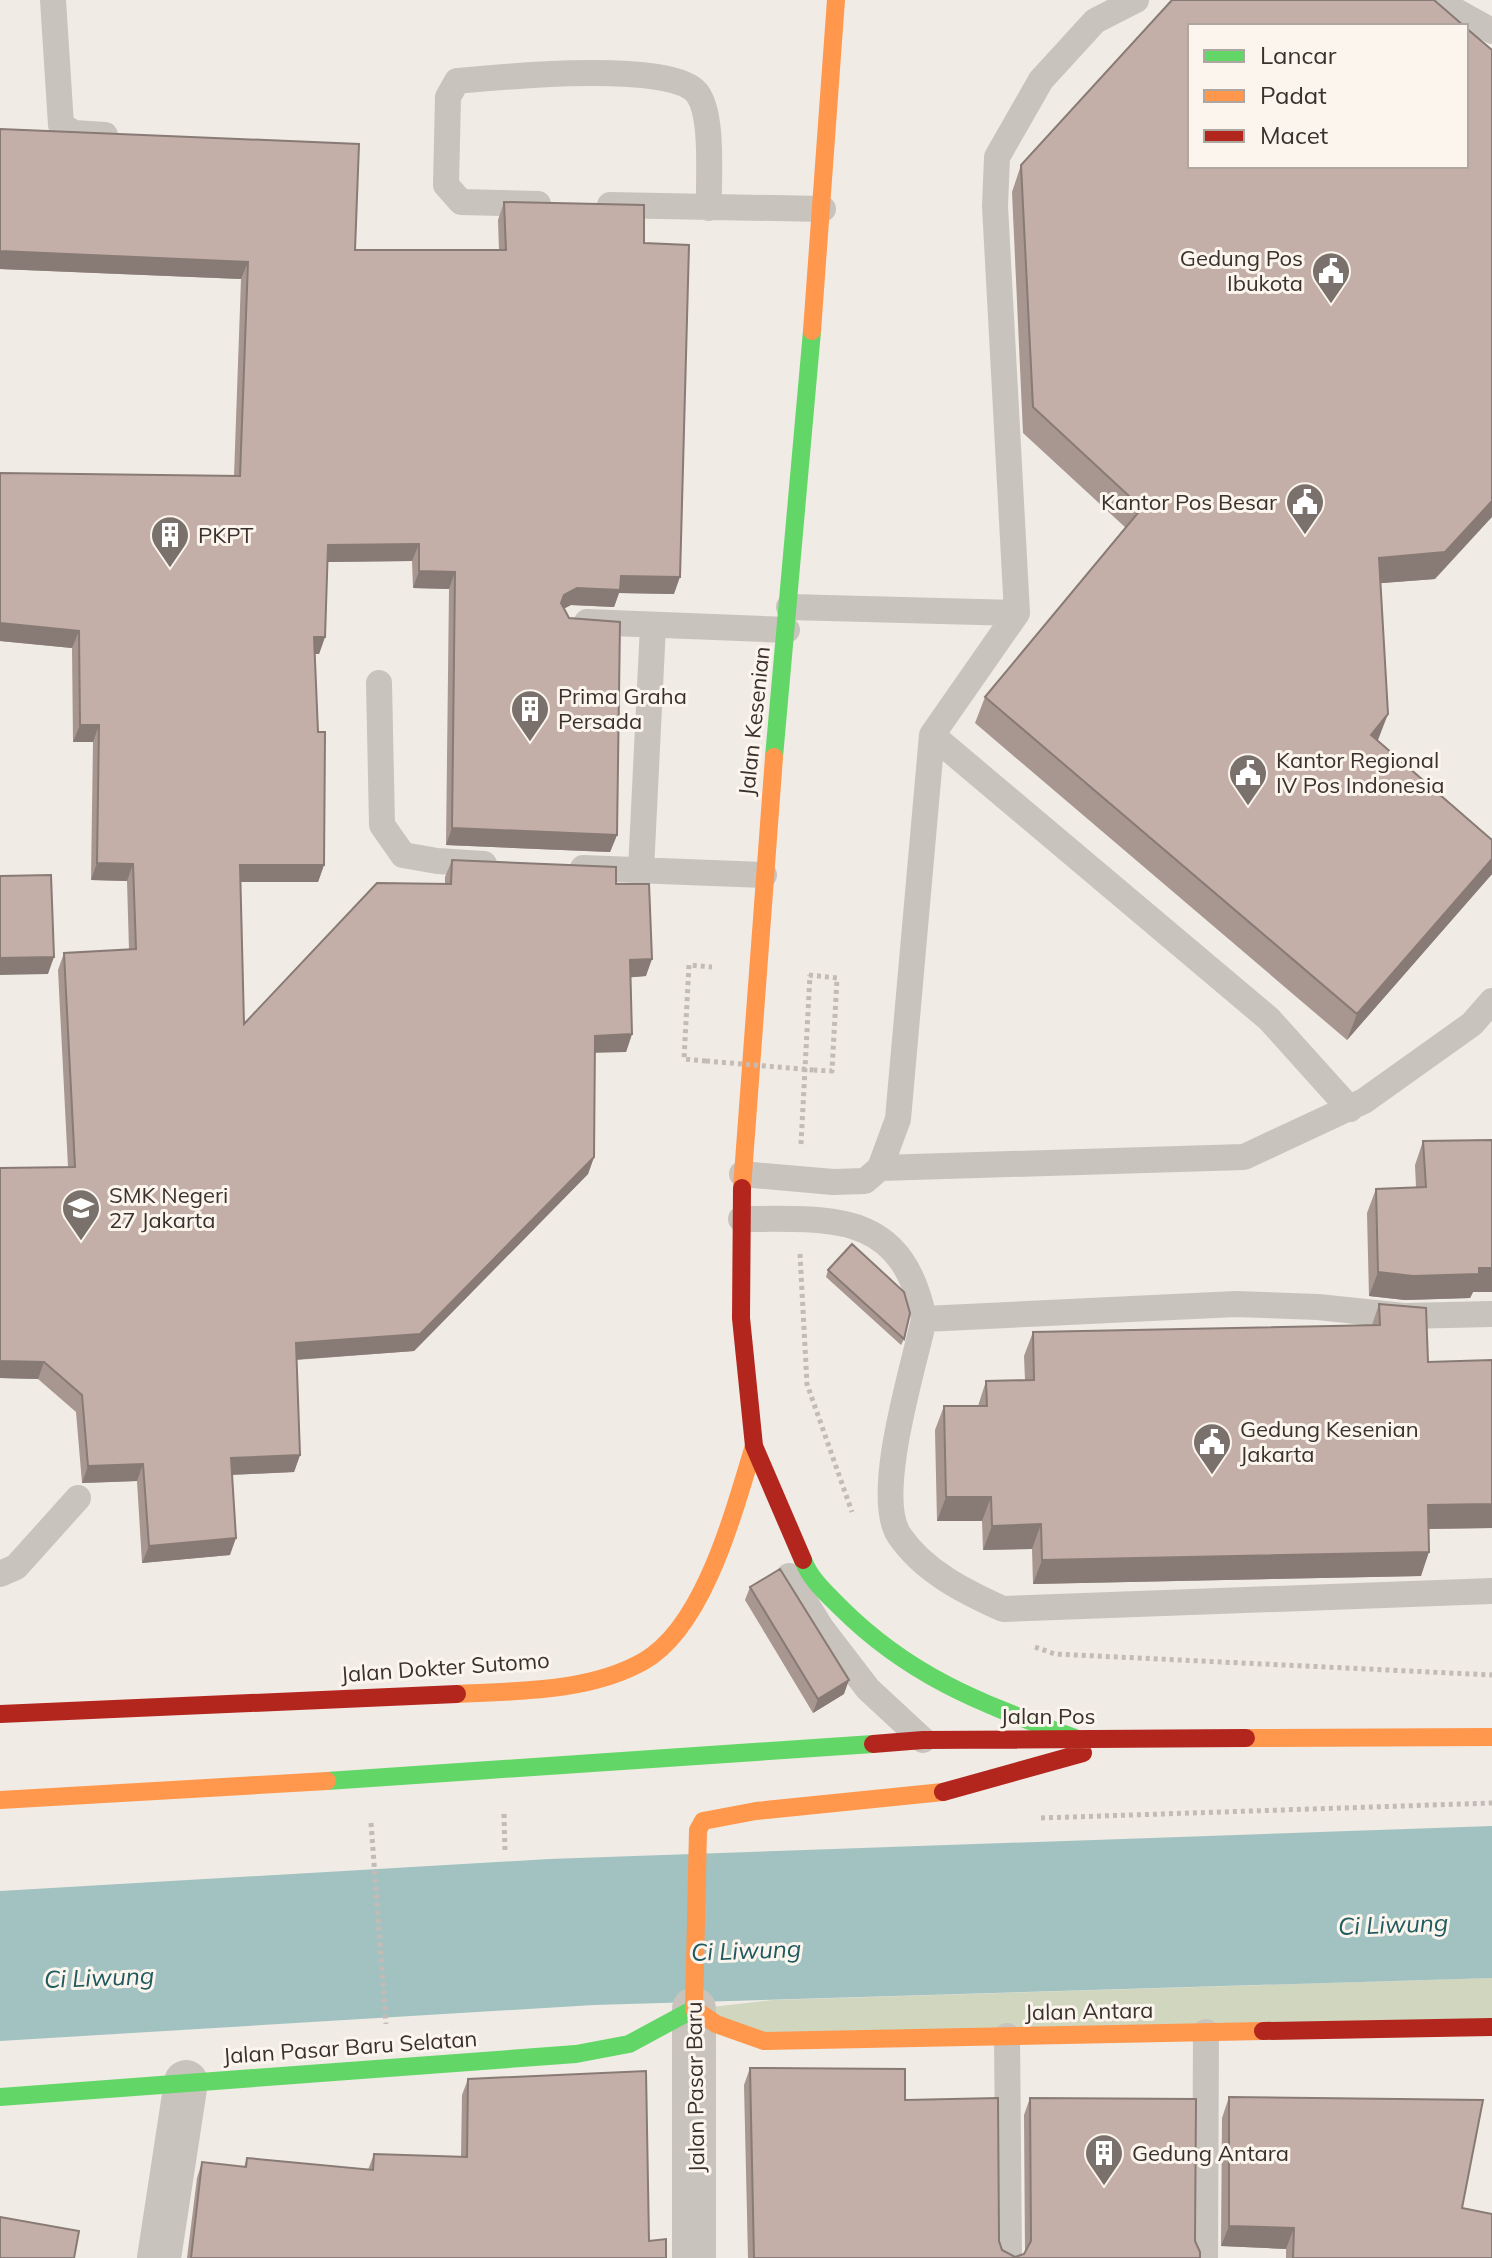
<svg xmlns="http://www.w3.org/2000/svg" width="1492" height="2258" font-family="Mulish,sans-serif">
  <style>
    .green { fill: #d1d6bf }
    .water { fill: #a1c2c1 }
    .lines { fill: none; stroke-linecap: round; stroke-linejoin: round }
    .path { stroke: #c2bbb6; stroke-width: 5; stroke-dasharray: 4 4; stroke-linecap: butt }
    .lane { stroke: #c9c3be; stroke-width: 26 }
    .street { stroke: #c9c3be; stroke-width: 44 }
    .fast { stroke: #63d668; stroke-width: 18 }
    .slow { stroke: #ff974d; stroke-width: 18 }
    .jam { stroke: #b3261e; stroke-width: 18 }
    .path-bridge { stroke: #c2bbb6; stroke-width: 5; stroke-dasharray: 4 4; stroke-linecap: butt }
    .wall { fill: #a89690 }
    .shaded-wall { fill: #887a75 }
    .building { fill: #c3afa7; stroke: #887a75; stroke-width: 2 }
    .labels { text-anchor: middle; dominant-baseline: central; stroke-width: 6; stroke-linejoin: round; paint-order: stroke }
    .poi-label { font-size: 22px; fill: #3b302b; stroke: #fbf5ee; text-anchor: start }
    .street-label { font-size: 22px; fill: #3b302b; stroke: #fbf5ee }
    .water-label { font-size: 24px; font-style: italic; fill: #1f5a5e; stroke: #fbf5ee }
  </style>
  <rect width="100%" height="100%" fill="#f0ebe5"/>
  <path class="green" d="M1492 1978V2027L764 2041 694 2009 772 2000Z"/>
  <path class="water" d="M1492 1826V1978L594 2005 0 2041V1891L549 1859Z"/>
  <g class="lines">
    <path class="path" d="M809 975 837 978 832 1071 814 1070
      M706 1061 684 1059 689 965 712 967
      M801 1144 810 975
      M800 1254 807 1384 852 1512
      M1035 1647 1055 1654 1492 1675
      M504 1814 505 1852
      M1041 1818 1492 1803
      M371 1823 386 2024"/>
    <path class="lane" d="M53 0 61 125 74 133 105 135
      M1436 0 1492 31
      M538 204 461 202 446 185 448 97 457 81C500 77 671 60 697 93 714 115 708 179 709 208
      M610 205 823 209
      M789 607 1017 613
      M587 622 787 630
      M379 683 382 825 403 855 437 861 484 864
      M932 735 1269 1019 1350 1109
      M583 868 764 875
      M641 870 653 626
      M880 1168 898 1119 932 735 1017 613 995 206 997 157 1041 80 1095 21 1136 0
      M742 1174 833 1182 865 1181 880 1168 1244 1157 1364 1101 1472 1024 1492 1001
      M741 1219C833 1219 902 1210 924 1319L1236 1304 1318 1307 1404 1316 1492 1314
      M924 1319C914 1366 873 1495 899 1535 923 1571 965 1592 1003 1609L1492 1591
      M0 1574 16 1567 78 1498
      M789 1576 822 1629 868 1689 923 1740
      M1007 2036 1009 2258
      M1205 2258 1206 2032"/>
    <path class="street" d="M694 2009V2258
      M159 2258 186 2082"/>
    <path class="fast" d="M774 757 812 331
      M803 1560C811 1580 825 1592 840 1607 913 1680 987 1705 1080 1740
      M327 1781 873 1744
      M0 2097 576 2054 629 2044 694 2009"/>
    <path class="slow" d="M812 331 836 0
      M742 1188 774 757
      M457 1694C517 1691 590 1692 644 1661 705 1626 734 1510 754 1446
      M1246 1738 1492 1737
      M0 1800 327 1781
      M694 2009 716 2024 764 2041 1263 2031
      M694 2009 698 1830 703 1821 756 1811 943 1792"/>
    <path class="jam" d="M742 1188 741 1318 754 1446 803 1560
      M0 1714 457 1694
      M873 1744 923 1740 1246 1738
      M943 1792 1083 1753
      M1263 2031 1492 2027"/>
    <path class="path-bridge" d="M706 1061 814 1070"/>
  </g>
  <path class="wall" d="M0 129 355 250H499L498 220 504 202 644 243 674 594 619 593 614 607 571 605 564 608 617 835 610 852 446 845 449 589 413 588 412 561 327 562 325 637 319 654H315L324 865 318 882H240L244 1024 445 884V877L452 860 616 884 646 976 631 977 632 1034 626 1052H595L594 1157 588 1174 414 1351 296 1360 300 1455 294 1472 232 1475 230 1555 142 1563 137 1481 82 1483 76 1412 38 1379 0 1378V1168L68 1167 58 970 64 953 129 950 127 881 91 880 93 742H73L72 648 0 641V473L234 476 241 279 0 269Z
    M1021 165 1435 579 1381 583 1378 740 1492 840V874L1347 1040 975 723 985 697 1126 528 1023 433 1012 192Z
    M1423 1141 1473 1292 1470 1298 1405 1300 1369 1296 1367 1213 1376 1189 1416 1187 1415 1165Z
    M828 1270 904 1339 901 1345 826 1277Z
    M1379 1304 1428 1362 1492 1360V1528L1429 1529 1421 1576 1033 1584 1032 1549 983 1550 982 1521H937L935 1430 944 1406H978L986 1381 1025 1380 1024 1356 1033 1332 1372 1325Z
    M750 1587 844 1694 813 1713 745 1600Z
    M750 2068 905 2100 999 2241 1002 2250 1015 2257 1024 2254 1025 2252 1024 2115 1030 2098 1195 2241 1200 2258H748L744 2085Z
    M468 2079 649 2241 666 2258H187L197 2178 202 2162 244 2167 247 2158 368 2170 374 2154 461 2157 462 2095Z
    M1229 2097 1462 2208 1492 2258H1286V2249L1221 2246 1222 2118Z"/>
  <path class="shaded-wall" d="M0 251 248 262 241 279 0 269Z
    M1492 501V517L1435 579 1370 584 1379 558Z
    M419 544 412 561 322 562 328 545Z
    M419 571 455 572 449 589 413 588Z
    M621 576 680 577 674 594 619 593 614 607 571 605 558 612 564 595 577 588Z
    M0 623 79 631 72 648 0 641Z
    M314 637H325L319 654H308Z
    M1388 714 1378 740 1362 761 1371 735Z
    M80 725H99L93 742H73Z
    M452 828 617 835 610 852 446 845Z
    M1492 859V874L1347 1040 1357 1014Z
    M97 863 133 864 127 881 91 880Z
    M240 865H324L318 882H234Z
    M54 957 48 974 0 975V958Z
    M652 959 646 976 624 978 630 960Z
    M632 1034 626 1052 588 1053 595 1036Z
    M594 1157 588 1174 414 1351 290 1360 296 1343Z
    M1492 1268V1292H1473L1470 1298 1405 1300 1369 1296 1378 1272Z
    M0 1361 44 1362 38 1379 0 1378Z
    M300 1455 294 1472 225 1475 231 1458Z
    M143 1464 137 1481 82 1483 88 1466Z
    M946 1497H991L982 1521H937Z
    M1492 1504V1528L1419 1529 1428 1505Z
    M1041 1524 1032 1549 983 1550 992 1526Z
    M236 1538 230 1555 142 1563 149 1546Z
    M1429 1552 1421 1576 1033 1584 1042 1560Z
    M849 1680 844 1694 813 1713 818 1699Z
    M1229 2226 1294 2228 1286 2249 1221 2246Z"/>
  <path class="building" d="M1172 0H1434L1464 26H1190V166H1466V28L1492 50V501L1445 552 1379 558 1388 714 1371 735 1492 840V859L1357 1014 985 697 1142 508 1033 407 1021 165Z
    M0 129 359 144 355 250H506L504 202 644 205V243L689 245 680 577 621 576 620 590 577 588 564 595 561 603 569 618 620 622 617 835 452 828 455 572 419 571V544L328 545 325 637H314L318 732H325L324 865H240L244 1024 377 883 451 884 452 860 616 867V884H649L652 959 630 960 632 1034 595 1036 594 1157 420 1334 296 1343 300 1455 231 1458 236 1538 149 1546 143 1464 88 1466 82 1395 44 1362 0 1361V1168L75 1167 64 953 136 949 133 864 97 863 99 725H80L79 631 0 623V473L240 476 248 262 0 251Z
    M51 875 54 957 0 958V876Z
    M1492 1140V1268H1479V1274L1413 1276 1378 1272 1376 1189 1426 1187 1423 1141Z
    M852 1244 904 1292 910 1313 904 1339 828 1270Z
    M1379 1304 1426 1308 1428 1362 1492 1360V1504L1428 1505 1429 1552 1042 1560 1041 1524 992 1526 991 1497H946L944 1406H987L986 1381 1034 1380 1033 1332 1380 1325Z
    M780 1569 849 1680 818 1699 750 1587Z
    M750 2068 905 2069V2100L998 2098 999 2241 1002 2250 1015 2257 1024 2254 1031 2241 1030 2098 1196 2099 1195 2241 1200 2252V2258H754Z
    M646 2071 649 2241 666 2239V2258H191L202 2162 246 2167 247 2158 373 2170 374 2154 467 2157 468 2079Z
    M1229 2097 1483 2100 1462 2208 1492 2214V2258H1293L1294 2228 1229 2226Z
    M0 2217 79 2231 74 2258H0Z"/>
  <defs>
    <g id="civic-pin" transform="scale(2)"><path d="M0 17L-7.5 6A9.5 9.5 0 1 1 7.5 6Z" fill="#7a716c" stroke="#fbf5ee"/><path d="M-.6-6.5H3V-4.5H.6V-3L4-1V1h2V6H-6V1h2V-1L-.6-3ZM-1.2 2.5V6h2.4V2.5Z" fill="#fff"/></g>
    <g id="building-pin" transform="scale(2)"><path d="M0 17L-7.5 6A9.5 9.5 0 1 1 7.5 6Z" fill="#7a716c" stroke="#fbf5ee"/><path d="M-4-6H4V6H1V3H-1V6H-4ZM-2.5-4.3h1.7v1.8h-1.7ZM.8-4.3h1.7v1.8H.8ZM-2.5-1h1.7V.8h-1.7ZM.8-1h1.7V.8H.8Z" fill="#fff"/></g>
    <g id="school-pin" transform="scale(2)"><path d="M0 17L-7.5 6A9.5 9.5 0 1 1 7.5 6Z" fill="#7a716c" stroke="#fbf5ee"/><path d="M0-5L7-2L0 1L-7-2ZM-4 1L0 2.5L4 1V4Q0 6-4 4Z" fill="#fff"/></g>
  </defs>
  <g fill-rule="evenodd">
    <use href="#civic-pin" x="1331" y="271"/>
    <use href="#civic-pin" x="1305" y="502"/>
    <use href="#building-pin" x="170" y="535"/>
    <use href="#building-pin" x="530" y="709"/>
    <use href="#civic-pin" x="1248" y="773"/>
    <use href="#school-pin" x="81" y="1208"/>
    <use href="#civic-pin" x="1212" y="1442"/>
    <use href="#building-pin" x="1104" y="2153"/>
  </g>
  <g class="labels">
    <g class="poi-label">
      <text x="1303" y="258" text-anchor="end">Gedung Pos<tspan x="1303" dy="25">Ibukota</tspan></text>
      <text x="1277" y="502" text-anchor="end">Kantor Pos Besar</text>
      <text x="198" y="535">PKPT</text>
      <text x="558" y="696">Prima Graha<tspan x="558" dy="25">Persada</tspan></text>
      <text x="1276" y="760">Kantor Regional<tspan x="1276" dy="25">IV Pos Indonesia</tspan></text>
      <text x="109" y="1195">SMK Negeri<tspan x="109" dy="25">27 Jakarta</tspan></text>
      <text x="1240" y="1429">Gedung Kesenian<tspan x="1240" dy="25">Jakarta</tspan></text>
      <text x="1132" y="2153">Gedung Antara</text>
    </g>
    <g class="street-label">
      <text transform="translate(754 721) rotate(-84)">Jalan Kesenian</text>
      <text transform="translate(445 1667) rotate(-4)">Jalan Dokter Sutomo</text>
      <text x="1048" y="1716">Jalan Pos</text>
      <text transform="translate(1089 2011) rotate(-1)">Jalan Antara</text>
      <text transform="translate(350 2047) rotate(-4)">Jalan Pasar Baru Selatan</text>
      <text transform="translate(695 2087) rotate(-91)">Jalan Pasar Baru</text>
    </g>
    <g class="water-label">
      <text transform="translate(1393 1924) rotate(-2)">Ci Liwung</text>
      <text transform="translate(746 1950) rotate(-2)">Ci Liwung</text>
      <text transform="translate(99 1977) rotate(-2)">Ci Liwung</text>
    </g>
  </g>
  <rect x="1188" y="24" width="280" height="144" fill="#fbf5ee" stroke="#aea6a0" stroke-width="2"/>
  <rect x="1204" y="50" width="40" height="12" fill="#63d668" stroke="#aea6a0" stroke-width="2"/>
  <text x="1260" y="64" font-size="24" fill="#3b302b">Lancar</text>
  <rect x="1204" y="90" width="40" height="12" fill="#ff974d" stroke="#aea6a0" stroke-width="2"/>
  <text x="1260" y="104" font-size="24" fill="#3b302b">Padat</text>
  <rect x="1204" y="130" width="40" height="12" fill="#b3261e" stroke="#aea6a0" stroke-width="2"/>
  <text x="1260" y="144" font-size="24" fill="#3b302b">Macet</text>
</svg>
